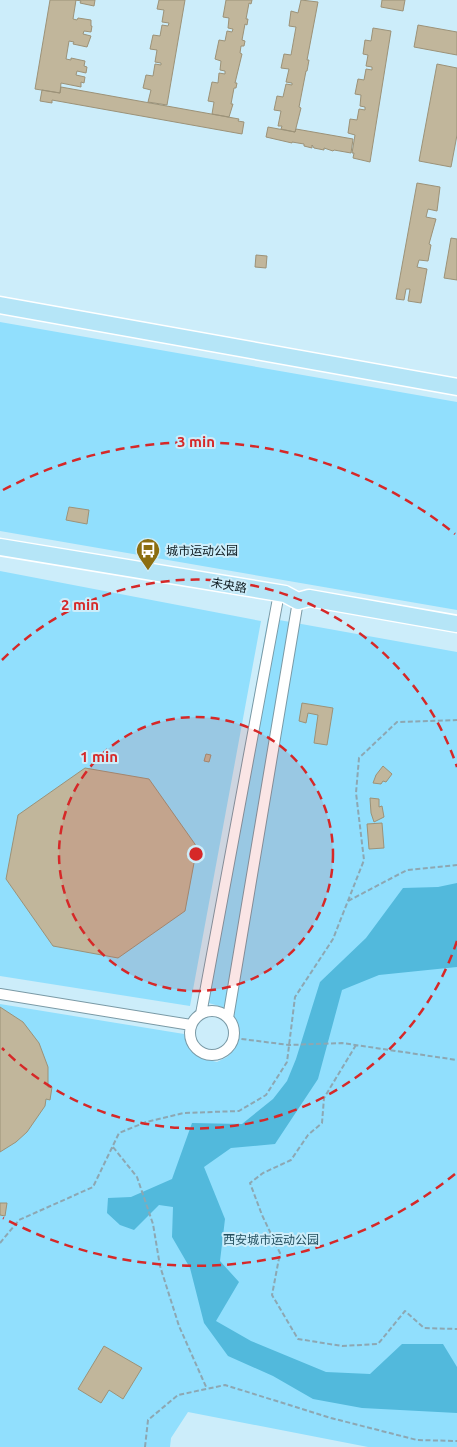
<svg xmlns="http://www.w3.org/2000/svg" width="457" height="1447" font-family="Ubuntu,'Noto Sans SC',sans-serif">
  <style>
    .green { fill: #91dffd }
    .water { fill: #52b9dc }
    .building { fill: #c1b69b; stroke: #9c9278 }
    .lines { fill: none; stroke-linecap: round; stroke-linejoin: round }
    .minor-casing { stroke: #7a9aa6; stroke-width: 12 }
    .primary-casing { stroke: #fff; stroke-width: 19 }
    .path { stroke: #8da7b2; stroke-width: 2; stroke-dasharray: 5 2.5; stroke-linecap: butt }
    .minor { stroke: #fff; stroke-width: 10 }
    .primary { stroke: #b5e5f7; stroke-width: 16 }
    .ring { fill: none; stroke: #d62828; stroke-width: 2.5; stroke-dasharray: 9 6 }
    .labels { text-anchor: middle; dominant-baseline: central; stroke-width: 4; stroke-linejoin: round; paint-order: stroke }
    .poi-label { font-size: 12px; fill: #0c181d; stroke: #ccedfa; text-anchor: start }
    .street-label { font-size: 12px; fill: #0c181d; stroke: #ccedfa }
    .park-label { font-size: 12px; fill: #234f5f; stroke: #ccedfa }
    .centre { fill: #d62828; stroke: #ccedfa; stroke-width: 2.5 }
    .ring-label { font-size: 15px; text-anchor: middle; font-weight: bold; fill: #d62828; stroke: #ccedfa; stroke-width: 4; stroke-linejoin: round; paint-order: stroke }
  </style>
  <rect width="100%" height="100%" fill="#ccedfa"/>
  <path class="green" d="M0 322 457 402V610L0 531Z
    M0 571 261 621 190 1006 0 976Z
    M268 618 457 652V1447H368L188 1412 171 1438 170 1447H0V1004L184 1034C193 1056 195 1056 217 1062 220 1060 224 1059 227 1057 243 1044 241 1021 226 1009 219 1005 207 1003 200 1001Z"/>
  <path class="water" d="M457 883V967L379 975 342 990 318 1079 275 1144 231 1148 204 1167 225 1219 220 1261 239 1282 216 1321 251 1341 326 1372 370 1374 402 1344H443L457 1367V1413L362 1408 313 1399 273 1376 228 1356 204 1323 190 1268 172 1237 173 1207 159 1205 134 1230 120 1225 107 1213 108 1198 131 1197 172 1179 192 1123 242 1124 273 1099 287 1081 296 1059 320 982 366 938 403 888 438 887Z"/>
  <path class="building" d="M50 0H95L94 6 80 3 81 1 76 0 73 19 77 20 78 18 91 20V26H92L91 32 84 31 83 34 91 36 87 47 73 44 74 42 69 41 66 59 71 60V58L85 61 84 66 87 67 86 73 77 71 76 75 85 77 84 83 81 82V87L61 83 60 93 35 89Z
    M159 0H185L167 105 148 102 151 90 143 88 146 75 153 76 155 64 161 65V63L155 62 157 50 150 49 153 35 160 36 162 25 168 26 169 23 162 22 164 10 157 9Z
    M226 0H252L251 4 249 3 246 19H248L247 25 245 24 242 40 245 41 244 46H241L240 53 242 54 235 83H237L236 88H234L231 104H233L229 117 212 114 214 102 208 101 212 82 218 83 219 73 225 74V71L220 70 221 61 215 59 219 40 225 41 227 31 232 32 233 29 228 28 229 18 223 17Z
    M301 0 318 2 307 60H309L307 71H306L299 107 301 108 295 132 281 129 282 126H278L281 111 274 110 277 96 283 97 286 84 292 85V83L286 82 289 69 281 68 284 54 291 55 296 27 289 26 291 11 298 13Z
    M382 0H405L403 11 381 7Z
    M418 25 457 32V55L414 47Z
    M373 28 391 31 370 162 353 158 354 153H352L355 135 348 133 350 119 357 120 359 109 365 110V107L360 106 361 95 355 94 358 79 364 80 366 69 372 70V67L366 66 368 55 363 54 365 40 371 41Z
    M437 64 457 68V135L451 167 419 161Z
    M61 87 239 119 238 121 244 122 242 134 52 100V103L40 101 42 90 60 93Z
    M268 127 295 132 296 129 353 139 351 153 334 150 333 151 324 148V150L314 148 312 145V148L304 146V144L292 142V143L266 137Z
    M417 183 440 187 437 211 428 209 426 217 436 219 429 244 431 245 428 261 419 260 417 267 427 269 421 303 408 301 410 289H406L404 300 396 299Z
    M451 238 457 239V280L444 278Z
    M256 255 267 256 266 268 255 267Z
    M69 507 89 510 87 524 66 520Z
    M302 703 333 708 327 745 314 743 318 715 308 713 306 723 299 721Z
    M206 754 211 755 209 762 204 761Z
    M383 766 392 774 386 782 383 781 381 784 373 783 376 775Z
    M85 768 149 779 197 847 185 911 118 958 53 946 6 879 18 815Z
    M370 798 379 799V807L382 806 384 817 374 822 371 813Z
    M382 823 384 848 369 849 367 824Z
    M0 1007 23 1022 39 1043 48 1067V1087H52L50 1100 46 1099 45 1106 27 1132 16 1142 0 1152Z
    M0 1203H7L5 1216 0 1215Z
    M104 1346 142 1368 123 1399 109 1390 101 1403 78 1389Z"/>
  <g class="lines">
    <g class="minor-casing">
      <path id="minor" d="M0 994 191 1025
        M190 1033a22 22 0 1 1 44 0a22 22 0 1 1-44 0Z
        M201 1014 279 593
        M228 1018 298 601"/>
    </g>
    <g class="primary-casing">
      <path id="primary" d="M0 305 457 387
        M0 547 285 594 298 601 309 598 457 624"/>
    </g>
    <path class="path" d="M348 901 407 870 457 865
      M234 1038 289 1045 342 1043 457 1060
      M356 1045 324 1098 322 1123 308 1135 291 1160 263 1173 250 1183 262 1215 280 1253 272 1295 298 1339 342 1346 378 1344 405 1311 424 1328 457 1329
      M113 1147 137 1177 153 1224 160 1266 179 1326 207 1389
      M0 1243 19 1220 93 1187 119 1133 146 1122 184 1113 239 1111 266 1095 287 1062 295 997 333 939 364 860 356 793 359 758 397 722 457 720
      M145 1447 148 1420 178 1395 225 1385 331 1418 417 1440 457 1441"/>
    <use href="#minor" class="minor"/>
    <use href="#primary" class="primary"/>
  </g>
  <circle cx="196" cy="854" r="137" fill="#d62828" fill-opacity=".12"/>
  <g class="ring">
    <circle cx="196" cy="854" r="137"/>
    <path d="M457 941A275 275 0 0 1 2 1048M2 660A275 275 0 0 1 457 767"/>
    <path d="M455 1174A412 412 0 0 1 3 1218M3 490A412 412 0 0 1 455 534"/>
  </g>
  <defs>
    <g id="bus-pin" transform="scale(1.25)"><path d="M0 17L-7.5 6A9.5 9.5 0 1 1 7.5 6Z" fill="#8c6e11" stroke="#ccedfa"/><path d="M-5-6H5V4H4V6H2V4H-2V6H-4V4H-5ZM-3.5-4V0h7V-4ZM-3.5 1.2v1.5H-2V1.2ZM2 1.2v1.5H3.5V1.2Z" fill="#fff"/></g>
  </defs>
  <g fill-rule="evenodd">
    <use href="#bus-pin" x="148" y="550"/>
  </g>
  <g class="labels">
    <g class="poi-label">
      <text x="166" y="550">城市运动公园</text>
    </g>
    <g class="street-label">
      <text transform="translate(229 585) rotate(10)">未央路</text>
    </g>
    <g class="park-label">
      <text x="271" y="1239">西安城市运动公园</text>
    </g>
  </g>
  <circle cx="196" cy="854" r="8" class="centre"/>
  <g class="ring-label">
    <text x="196" y="447">3 min</text>
    <text x="80" y="610">2 min</text>
    <text x="99" y="762">1 min</text>
  </g>
</svg>
